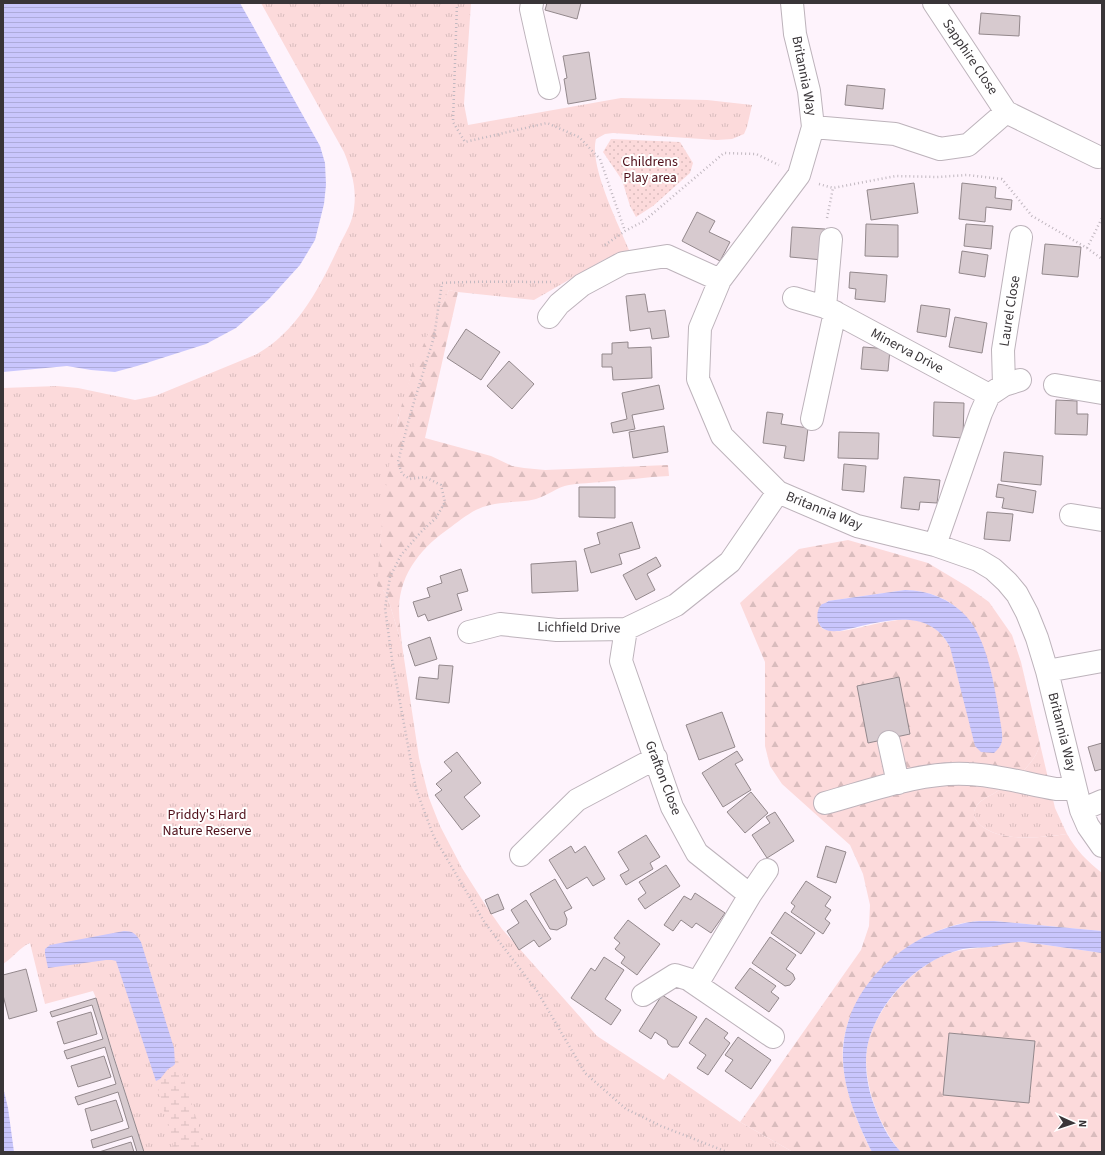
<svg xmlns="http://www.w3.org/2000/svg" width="1105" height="1155" font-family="'Source Sans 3',sans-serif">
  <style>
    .grass { fill: url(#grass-tufts) }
    .forest { fill: url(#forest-firs); fill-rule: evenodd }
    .wetland { fill: url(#wetland-marsh) }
    .park { fill: url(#park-dots) }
    .water { fill: url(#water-rules) }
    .building { fill: #d7cacf; stroke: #93888c }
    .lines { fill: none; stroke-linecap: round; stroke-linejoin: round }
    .minor-casing { stroke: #bdb3bb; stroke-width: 24 }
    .path { stroke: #c1b8c0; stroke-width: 2.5; stroke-dasharray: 1 3; stroke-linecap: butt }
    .minor { stroke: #fff; stroke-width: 22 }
    .labels { text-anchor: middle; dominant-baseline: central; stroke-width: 4; stroke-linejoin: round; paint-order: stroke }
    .street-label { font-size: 14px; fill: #393538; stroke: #fff }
    .park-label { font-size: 14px; fill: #4f0f19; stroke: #fff }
  </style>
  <defs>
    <pattern id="grass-tufts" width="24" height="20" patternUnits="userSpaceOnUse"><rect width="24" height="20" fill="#fcdadb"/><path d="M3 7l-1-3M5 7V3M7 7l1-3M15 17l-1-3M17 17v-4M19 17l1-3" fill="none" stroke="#d9bcbd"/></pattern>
    <pattern id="forest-firs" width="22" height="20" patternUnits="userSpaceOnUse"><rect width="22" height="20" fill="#fcdadb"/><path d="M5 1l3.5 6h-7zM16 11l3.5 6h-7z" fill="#d9bcbd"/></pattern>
    <pattern id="wetland-marsh" width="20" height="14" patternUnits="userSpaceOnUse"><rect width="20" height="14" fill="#fcdadb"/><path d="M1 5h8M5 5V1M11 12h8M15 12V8" fill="none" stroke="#d9bcbd"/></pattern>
    <pattern id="park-dots" width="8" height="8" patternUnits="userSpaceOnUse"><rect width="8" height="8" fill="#fcdadb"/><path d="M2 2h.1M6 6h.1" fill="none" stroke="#d9bcbd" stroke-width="1.8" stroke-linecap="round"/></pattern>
    <pattern id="water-rules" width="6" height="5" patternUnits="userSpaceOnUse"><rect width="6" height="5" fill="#c9c6fd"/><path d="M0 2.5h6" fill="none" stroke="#adabda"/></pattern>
  </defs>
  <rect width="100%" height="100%" fill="#fef3fc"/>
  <path class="grass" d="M261 3H471L464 104 468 125 621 98 707 100 752 105 747 127 744 134 732 139 717 140 613 133 605 134 596 139C589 166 618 223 629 250L605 259 534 300 458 292 449 290 428 335 411 376 398 419 387 486 380 546 383 590 387 595 402 645 419 758 429 798 440 826 462 868 486 906 502 929 597 1036 664 1080 669 1073 740 1122 793 1152H144L96 998 93 991 45 1004 30 943C20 947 13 958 3 964V388L57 386 78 388 135 400 155 396 257 354C298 331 321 285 340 244 346 232 353 221 354 208 357 188 351 169 344 152Z
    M1040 744 1055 808 1067 834C1044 837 1007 842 986 829 978 824 970 816 976 807 979 801 987 797 993 794 1010 782 1035 766 1040 744Z"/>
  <path class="forest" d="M449 290 458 292 425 438 491 456 512 466 524 468 545 470 668 465 669 476C647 477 625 480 603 482 592 483 580 483 569 485 557 487 547 496 536 499 521 503 505 501 490 505 475 508 463 518 451 527 423 546 400 572 399 608 399 620 401 633 402 645L387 595 383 590 377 586C381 531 385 474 398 420 408 374 429 331 449 290Z
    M848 540 928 563 968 587 989 602 1012 635 1021 662 1040 744C1035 766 1010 782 993 794 987 797 979 801 976 807 970 816 978 824 986 829 1007 842 1044 837 1067 834 1076 850 1088 862 1102 873V931L994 921C981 921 968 921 955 925 901 940 850 987 843 1045 840 1079 856 1122 872 1152H793L740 1122 861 950 869 926 870 905 863 874 850 845 782 784 770 766 765 746V662L740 603 799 549ZM905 590C927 590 952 599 966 617 972 624 976 633 981 641L950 647C926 601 880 626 842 631 836 632 829 630 823 629L819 624V610L828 601Z
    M1013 942H1025L1102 953V1152H901C892 1143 886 1130 880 1119 869 1095 861 1061 870 1036 881 1004 907 975 936 959 955 949 966 950 986 947 995 946 1004 943 1013 942Z"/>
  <path class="wetland" d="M174 1048 206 1149 202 1146 192 1151 182 1146 176 1147 175 1152 156 1081 160 1079 168 1069 173 1066 176 1060Z"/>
  <path class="park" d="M611 139 680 142 693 163 690 173 653 206 636 217 630 206 622 180 603 152Z"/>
  <path class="water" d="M3 3H240L320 146 325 163 326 185 324 204 315 240 300 265 269 299 236 328 206 344 137 366 115 372 91 370 67 366 3 372Z
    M905 590C928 590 950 599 966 616 987 639 994 683 999 713 1000 722 1003 732 1002 741 1001 746 998 749 994 753L981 752 975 746 950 647C928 604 878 623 840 631 835 631 829 632 824 629 816 625 815 610 822 604 823 604 828 602 828 601Z
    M979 921H994L1102 931V953L1025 942C1012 941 1001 945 989 947 979 948 969 947 959 950 919 961 883 997 870 1036 863 1056 866 1082 873 1102 879 1119 888 1139 901 1152H872C858 1124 844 1091 843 1060 840 987 911 927 979 921Z
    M124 931C133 931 136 934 141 942L174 1048 175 1064 173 1066 168 1069 160 1079 156 1081 116 961 112 960H106L48 968 45 954V949L50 945Z
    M3 1087 8 1108 14 1152H3Z"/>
  <path class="building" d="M547 3H581L577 19 545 10Z
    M981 13 1020 16 1019 36 979 34Z
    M589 52 596 99 568 104 564 79 567 78 563 56Z
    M847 85 885 89 883 109 845 105Z
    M914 183 918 213 871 220 867 190Z
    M962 183 996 187 995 198 1012 200 1011 210 986 207 985 222 959 219Z
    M697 212 715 221 709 232 730 242 720 261 682 241Z
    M866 224 898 225V257L865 256Z
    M966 224 993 226 991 249 964 246Z
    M792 227 825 229 823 260 790 257Z
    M1045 244 1081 247 1078 277 1042 274Z
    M962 251 988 255 985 277 959 273Z
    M850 272 887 275 885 302 855 299 856 289 849 288Z
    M645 294 648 312 665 310 669 337 652 339 650 328 630 331 626 296Z
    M921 305 950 309 946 337 917 332Z
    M955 317 987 323 982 353 949 347Z
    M466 329 500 352 481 380 447 358Z
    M628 342V348L651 347 652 378 613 380 612 367H602V354H612V343Z
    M863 347 890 349 888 371 861 369Z
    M509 361 534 384 512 409 487 386Z
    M659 385 664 409 632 415 635 429 613 433 611 423 627 419 622 393Z
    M1056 400 1077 401V414H1088L1087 435 1055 434Z
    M934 402 964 403 963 438 933 436Z
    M767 412 783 414 781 424 808 428 804 461 784 458 786 446 763 443Z
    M664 426 668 452 633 458 629 432Z
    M839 432 879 433 878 459 838 458Z
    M1004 452 1043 456 1041 485 1001 481Z
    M844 464 866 466 864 492 842 490Z
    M904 477 940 480 937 503 920 502 919 510 901 508Z
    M998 484 1036 491 1033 513 1002 508 1004 498 996 497Z
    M579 487H615V518L579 517Z
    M987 512 1013 514 1010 541 984 539Z
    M632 522 640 548 619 554 622 564 591 573 584 549 600 544 597 533Z
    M656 557 661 566 647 574 655 590 636 600 623 575Z
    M576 561 578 591 532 593 531 564Z
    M461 569 468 591 457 594 462 610 428 621 425 614 418 617 413 602 430 597 427 588 442 583 440 576Z
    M430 637 437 659 415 666 408 645Z
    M439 665 453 666 449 703 416 699 419 677 438 679Z
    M899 677 910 734 868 743 857 686Z
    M722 712 735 747 699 760 686 725Z
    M1102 743V769L1095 771 1088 747Z
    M737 751 743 760 735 764 751 790 723 807 702 773Z
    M457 752 481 783 464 797 480 816 462 830 435 795 442 790 436 784 452 771 444 762Z
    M751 792 768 813 745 833 727 812Z
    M775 812 794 841 767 858 752 835 770 823 766 817Z
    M646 835 660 857 650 863 653 869 626 885 620 875 629 870 618 852Z
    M571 846 575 853 585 846 605 879 593 886 587 877 567 889 549 860Z
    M826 846 846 852 836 883 817 877Z
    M666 865 680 886 645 909 638 899 646 893 639 882Z
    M555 879 572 908 564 912 567 919 566 925 557 930 550 929 530 894Z
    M806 881 831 897 825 906 831 910 825 919 830 923 823 934 791 912 795 906 791 903Z
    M695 893 725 913 711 933 696 923 692 928 681 920 673 931 664 925 684 896 691 900Z
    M498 894 504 909 491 914 485 900Z
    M526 900 551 939 539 947 534 940 519 950 507 931 519 923 511 910Z
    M785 912 815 933 801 954 771 933Z
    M628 920 660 944 637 975 621 963 625 957 615 949 620 943 614 938Z
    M770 937 796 955 786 969 793 974 795 979 790 985 785 986 752 963Z
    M604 957 624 970 605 999 621 1010 611 1025 571 998 591 968 595 971Z
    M750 968 776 986 771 992 779 998 769 1012 735 988Z
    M26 969 37 1011 9 1019 3 995V975Z
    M662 995 697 1017 678 1047H672L668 1044 667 1040 655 1032 651 1039 639 1031Z
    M96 998 114 1058 144 1152H137L132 1136 93 1148 91 1140 129 1128 118 1092 78 1105 75 1097 116 1084 105 1047 67 1059 64 1051 103 1039 92 1005 52 1017 50 1012Z
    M91 1012 97 1034 64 1044 57 1022Z
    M706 1018 728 1033 724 1038 730 1043 708 1075 697 1068 706 1055 689 1043Z
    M949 1033 1035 1041 1029 1103 943 1095Z
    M738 1037 771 1060 751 1089 725 1071 733 1060 725 1055Z
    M104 1056 111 1077 78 1087 71 1066Z
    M116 1100 123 1121 91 1131 85 1109Z
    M131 1142 134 1152H99Z"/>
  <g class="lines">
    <g class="minor-casing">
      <path id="minor" d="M532 3 531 9 537 36 549 88
        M792 3 795 34 809 91 813 127 799 175 720 280 700 328 698 379 722 436 778 492 857 526 935 545 978 560 993 569 1007 582 1017 594 1027 613 1037 638 1047 671 1081 810 1088 826 1102 846
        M934 3 1006 112
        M813 127 895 134 940 149 968 145 1006 112 1098 157
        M831 239 825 307 989 395
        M794 298 825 307
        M549 317 559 304 582 285 623 263 667 256 720 280
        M1004 385 1003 350 1021 237
        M1055 385 1102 393
        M812 419 835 312
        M1071 515 1102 520
        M935 545 981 413 989 395 1004 385 1020 380
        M626 629 621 661 672 807 697 853 750 895 767 870
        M469 632 500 624 557 630 626 629 676 605 730 562 778 492
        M1047 671 1102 661
        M889 742 898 783
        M825 803C869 791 923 771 968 774 998 775 1027 784 1056 789H1068L1075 787
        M1081 810 1102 801
        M521 855 577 800 656 758
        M697 984 750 895
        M643 995 675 975 688 979 773 1037"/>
    </g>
    <path class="path" d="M457 3 453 122 465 142 547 123 579 137 600 159 625 231
      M819 184 833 188 896 176 937 177 967 175 1002 179 1032 216 1087 248 1102 259
      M827 218 833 188
      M605 245 625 231 644 221 724 153 756 154 779 165
      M1087 248 1102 218
      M551 282C515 282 479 281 442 283L434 337 410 415 398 462 402 474 410 479 425 477 441 485 445 502 436 518 421 532 401 555 390 577 385 608 392 659 416 789 434 837 485 923 537 991 585 1073 626 1109 661 1126 727 1152"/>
    <use href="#minor" class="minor"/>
  </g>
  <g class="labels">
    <g class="street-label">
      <text transform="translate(970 57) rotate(56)">Sapphire Close</text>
      <text transform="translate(804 76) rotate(79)">Britannia Way</text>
      <text transform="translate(1010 311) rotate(-81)">Laurel Close</text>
      <text transform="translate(907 351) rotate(28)">Minerva Drive</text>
      <text transform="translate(824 511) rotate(22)">Britannia Way</text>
      <text transform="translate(579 628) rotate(1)">Lichfield Drive</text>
      <text transform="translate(1062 732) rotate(76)">Britannia Way</text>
      <text transform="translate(663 778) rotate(69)">Grafton Close</text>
    </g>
    <g class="park-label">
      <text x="650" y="162">Childrens<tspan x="650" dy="16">Play area</tspan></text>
      <text x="207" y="815">Priddy's Hard<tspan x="207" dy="16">Nature Reserve</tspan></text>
    </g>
  </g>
  <rect width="1105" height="1155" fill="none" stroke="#393538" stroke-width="8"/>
  <g transform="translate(1073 1123) rotate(93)" stroke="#ffffff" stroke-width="3" paint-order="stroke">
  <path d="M0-3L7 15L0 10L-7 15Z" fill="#393538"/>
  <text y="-6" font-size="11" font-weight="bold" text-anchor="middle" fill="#393538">N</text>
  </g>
</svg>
